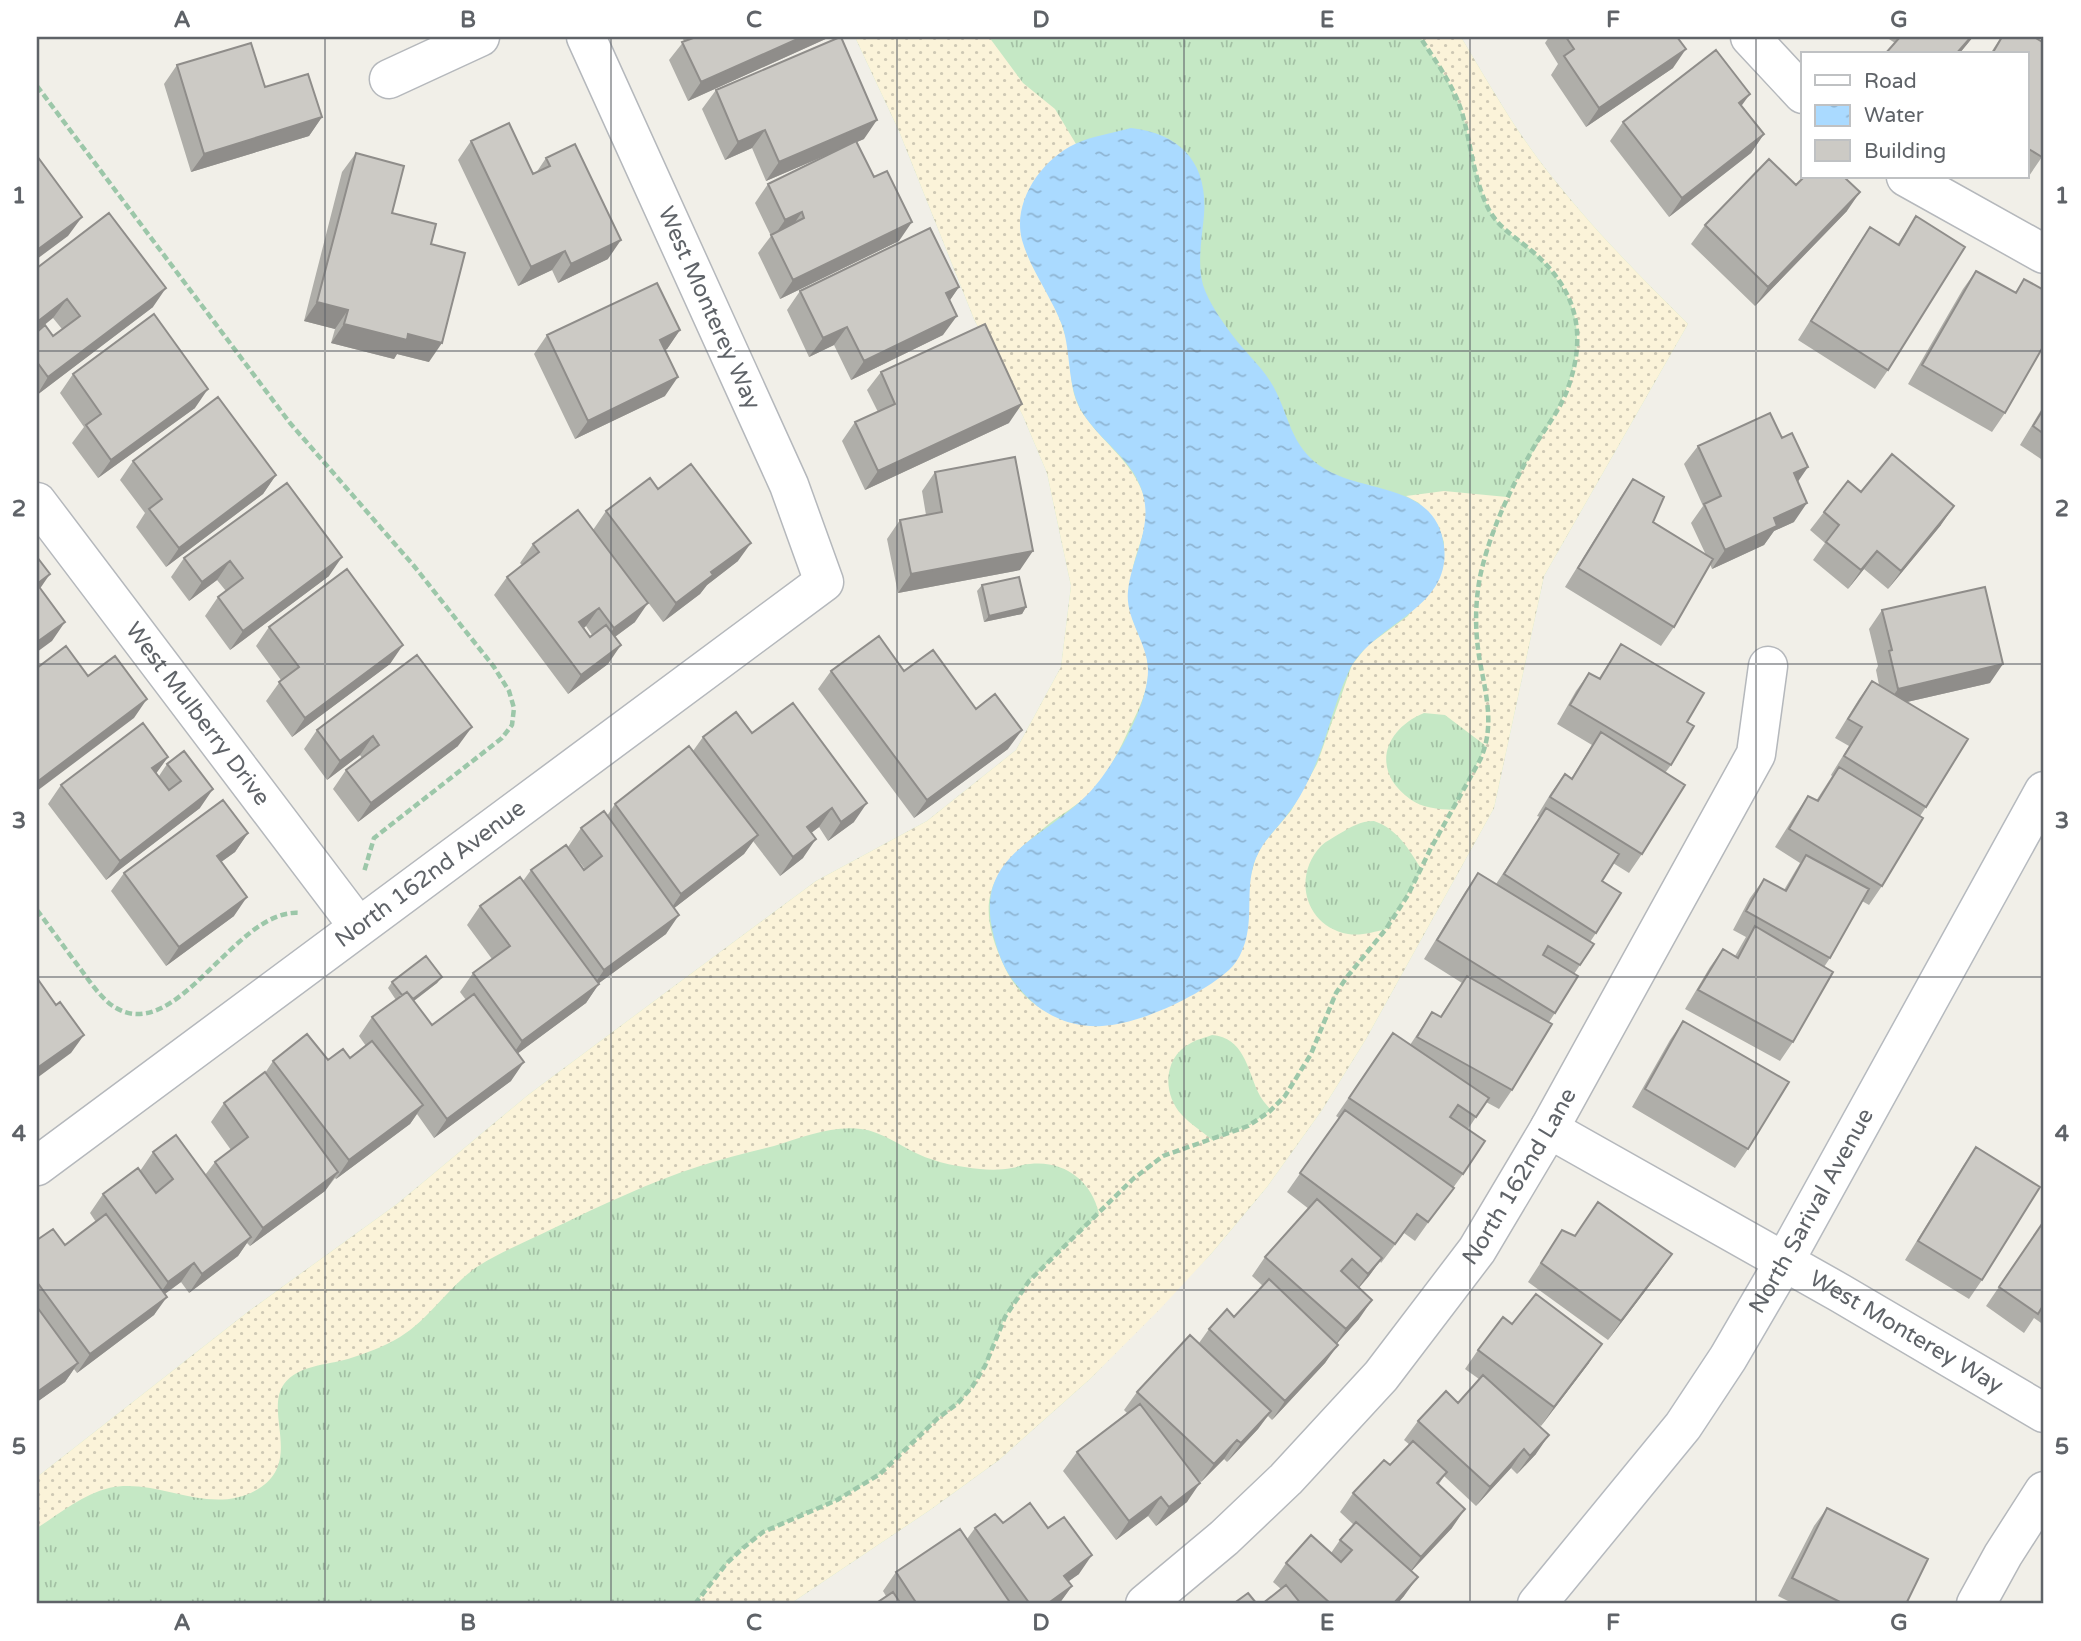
<svg xmlns="http://www.w3.org/2000/svg" width="2081" height="1641" font-family="'Varela Round',sans-serif">
  <style>
    .grass { fill: url(#grass-tufts) }
    .sand { fill: url(#sand-dots); fill-rule: evenodd }
    .water { fill: url(#water-ripples) }
    .lines { fill: none; stroke-linecap: round; stroke-linejoin: round }
    .street-casing { stroke: #b5b8bc; stroke-width: 41 }
    .secondary-casing { stroke: #b6babf; stroke-width: 41 }
    .path { stroke: #9cc7a9; stroke-width: 4.5; stroke-dasharray: 7 3.5; stroke-linecap: butt }
    .street { stroke: #fff; stroke-width: 38 }
    .secondary { stroke: #fff; stroke-width: 38 }
    .wall { fill: #afaea9; fill-rule: evenodd }
    .shaded-wall { fill: #8f8d8a }
    .building { fill: #cccac5; stroke: #8f8d8a; stroke-width: 2 }
    .grid { fill: none; stroke: #5f6368; stroke-width: 2; stroke-opacity: 0.55 }
    .labels { text-anchor: middle; dominant-baseline: central; stroke-width: 7; stroke-linejoin: round; paint-order: stroke }
    .street-label { font-size: 23px; fill: #5f6368; stroke: #fff }
    .neatline { fill: none; stroke: #5f6368; stroke-width: 2.5 }
    .grid-label { font-size: 23px; text-anchor: middle; font-weight: bold; fill: #5f6368 }
  </style>
  <defs>
    <pattern id="grass-tufts" width="24" height="20" patternUnits="userSpaceOnUse" patternTransform="scale(1.75)"><rect width="24" height="20" fill="#c5e8c5"/><path d="M3 7l-1-3M5 7V3M7 7l1-3M15 17l-1-3M17 17v-4M19 17l1-3" fill="none" stroke="#a3c0a4"/></pattern>
    <pattern id="sand-dots" width="8" height="8" patternUnits="userSpaceOnUse" patternTransform="scale(1.75)"><rect width="8" height="8" fill="#fbf3d9"/><path d="M2 2h.1M6 6h.1" fill="none" stroke="#cec8b4" stroke-width="1.8" stroke-linecap="round"/></pattern>
    <pattern id="water-ripples" width="26" height="14" patternUnits="userSpaceOnUse" patternTransform="scale(1.75)"><rect width="26" height="14" fill="#aadaff"/><path d="M2 4q2-2 4 0t4 0M15 11q2-2 4 0t4 0" fill="none" stroke="#8eb4d2"/></pattern>
  </defs>
  <rect width="100%" height="100%" fill="#f1efe8"/>
  <path class="grass" d="M855 37H1461C1485 77 1508 118 1536 156 1581 217 1634 270 1688 324L1544 576 1494 808 1366 1039 1322 1110 1267 1187 1211 1254 1090 1379 999 1460 930 1510 790 1604H37V1477L249 1311 397 1204 528 1095 669 990 816 881 927 821 1016 750 1061 667 1071 586 1047 473 1023 416 974 319 899 131Z"/>
  <path class="sand" d="M855 37H989L1023 83 1055 109 1076 144C1032 170 1008 208 1029 258 1039 281 1054 301 1062 325 1064 333 1068 341 1069 350 1071 369 1070 389 1079 407 1096 438 1129 457 1142 491 1155 523 1136 544 1132 573 1130 585 1129 608 1133 620 1138 636 1147 648 1148 665 1150 686 1140 707 1131 725 1120 749 1108 774 1090 793 1076 807 1059 815 1044 828 989 872 973 901 1005 968 1020 1000 1050 1018 1083 1025L1248 925 1249 882 1255 860 1262 845 1291 811 1317 764 1352 665 1367 646 1408 616 1444 558V542L1438 525 1419 503 1406 496 1444 491 1507 497C1542 428 1614 352 1554 275 1548 267 1541 259 1533 252 1519 239 1500 230 1491 213 1475 183 1472 148 1463 116 1454 87 1436 62 1420 37H1461C1485 77 1508 118 1536 156 1581 217 1634 270 1688 324L1544 576 1494 808 1366 1039 1322 1110 1267 1187 1211 1254 1160 1309 1090 1379 999 1460 930 1510 790 1604H695L726 1564 743 1548 763 1532 837 1500 880 1474 938 1418 958 1403 972 1387 985 1366 1005 1317 1029 1281 1099 1214C1092 1181 1064 1160 1030 1164 1023 1164 1018 1167 1012 1168 1002 1170 990 1170 980 1169 960 1167 937 1163 918 1154 900 1146 881 1131 861 1129 833 1125 800 1138 774 1146 749 1152 724 1158 700 1166 650 1182 602 1205 554 1228 530 1240 504 1250 480 1265 450 1284 431 1318 400 1337 384 1347 366 1353 348 1359 327 1365 298 1365 284 1384 264 1412 303 1462 258 1489 209 1518 159 1477 109 1488 83 1494 59 1514 37 1528V1477L249 1311 397 1204 528 1095 669 990 816 881 927 821 1016 750 1061 667 1071 586 1047 473 1023 416 974 319 899 131ZM1424 713 1445 715 1486 746 1453 810C1438 809 1422 808 1410 799 1371 771 1383 730 1424 713ZM1374 821C1398 829 1409 850 1422 870L1386 929C1374 932 1361 936 1348 934 1305 926 1292 877 1321 846 1326 841 1333 838 1339 834 1351 827 1360 821 1374 821ZM1212 1035C1244 1038 1247 1068 1258 1092 1261 1099 1266 1104 1271 1110L1248 1126 1212 1140C1202 1131 1190 1124 1182 1115 1162 1094 1163 1057 1191 1043 1197 1039 1205 1038 1212 1035Z"/>
  <path class="water" d="M1131 128C1182 134 1208 164 1204 215 1202 238 1197 262 1203 285 1209 303 1221 320 1233 336 1244 351 1260 365 1270 381 1290 412 1288 447 1325 469 1367 494 1436 483 1444 546 1452 610 1372 623 1349 671 1332 707 1326 746 1308 781 1303 791 1297 802 1290 811 1279 827 1263 840 1256 858 1245 885 1253 912 1246 939 1243 950 1238 962 1229 970 1201 995 1141 1024 1102 1026 1070 1028 1040 1014 1020 989 1006 974 999 957 994 937 972 855 1042 841 1088 794 1113 768 1149 705 1148 669 1147 641 1125 619 1128 591 1132 555 1155 525 1141 488 1130 458 1101 441 1084 415 1066 388 1072 354 1062 325 1051 296 1030 269 1022 240 1012 202 1041 160 1075 144 1092 136 1113 133 1131 128Z"/>
  <g class="lines">
    <g class="street-casing">
      <g id="street">
        <path d="M1750 37 1803 94"/>
        <path d="M389 79 480 37"/>
        <path d="M1906 177 2044 254"/>
        <path id="s1" d="M37 502 358 926"/>
        <path id="s2" d="M1549 1129 1840 1293 2044 1413"/>
        <path id="s3" d="M37 1166 824 582 789 485 586 37"/>
        <path id="s4" d="M1145 1604 1224 1538 1286 1479 1381 1376 1477 1250 1549 1129 1756 754 1768 666"/>
        <path d="M1976 1604 2003 1555 2044 1491"/>
      </g>
    </g>
    <g class="secondary-casing">
      <g id="secondary">
        <path id="s5" d="M1537 1604 1683 1426 1728 1358 1784 1262 2044 791"/>
      </g>
    </g>
    <path class="path" d="M37 86 290 423 414 566 494 667 509 691 514 708 512 725 502 738 374 838 364 872
      M37 910C52 930 67 951 82 971 90 982 99 995 110 1004 175 1053 234 907 300 913
      M695 1604 726 1564 743 1548 763 1532 837 1500 880 1474 938 1418 958 1403 972 1387 985 1366 1005 1317 1029 1281 1133 1179 1163 1156 1248 1126 1269 1112 1285 1096 1311 1054 1336 993 1347 977 1386 929 1408 895 1431 848 1480 760C1496 725 1485 692 1479 656 1475 630 1475 603 1480 577 1490 530 1512 486 1535 445 1547 426 1562 407 1569 385 1587 332 1576 289 1533 252 1517 238 1498 228 1488 208 1474 179 1471 146 1463 116 1455 87 1436 62 1420 37"/>
    <use href="#street" class="street"/>
    <use href="#secondary" class="secondary"/>
  </g>
  <path class="wall" d="M682 37H830L688 101 669 60 684 41Z
    M1549 37H1677L1673 68 1586 127 1551 75 1558 64 1545 43Z
    M1886 37H1973L1959 54 1895 43Z
    M2001 37H2034L2044 154 2029 176 2027 175V54H1990Z
    M177 65 265 87 322 117 309 136 191 172 164 84Z
    M716 90 864 139 857 142 899 241 780 299 758 253 771 236 755 203 768 184 836 151 766 181 752 148 725 160 702 109Z
    M1741 106 1764 134 1751 153 1669 217 1610 141 1623 122Z
    M471 141 533 174 536 173 546 158 608 259 558 283 552 270 518 286 458 160Z
    M356 153 392 213 431 244 429 362 397 354 394 359 331 343 335 329 304 321 342 172Z
    M1796 185 1847 211 1755 306 1691 244 1705 225Z
    M1916 216 1888 370 1875 389 1798 340 1857 246 1870 227 1897 245Z
    M37 268 153 307 37 395V332L53 336 62 329 53 318Z
    M1976 271 2015 293 2024 279 2005 413 1992 432 1908 384 1963 289Z
    M959 287 949 301 943 335 851 380 834 345 809 357 787 310 800 291Z
    M680 330 667 349 665 350V396L575 439 534 354 547 335Z
    M881 372 1009 423 865 490 842 441 855 422 878 412 867 390Z
    M73 374 195 408 98 478 72 443 84 427 60 393Z
    M2044 405V461L2020 445Z
    M1782 438 1808 467 1797 481 1794 522 1774 531 1764 545 1712 569 1710 564 1674 627 1661 646 1565 587 1620 498 1633 479 1653 522 1706 555 1691 523 1703 506 1684 464 1698 446Z
    M133 461 276 475 263 494 166 567 136 527 145 513 120 480Z
    M935 472 1020 570 898 593 887 539 900 520 926 515 922 491Z
    M287 483 329 576 230 650 205 616 218 597 226 591 217 580 189 601 171 577 184 558Z
    M658 489 738 561 707 585 700 594 663 622 602 542 635 622 615 637 608 664 568 694 494 595 507 577 522 565 520 563 533 544 593 530 606 511ZM586 626 592 635 590 637 584 628Z
    M1861 492 1941 525 1888 589 1864 569 1848 589 1813 560 1825 543 1810 530 1824 512Z
    M982 585 1026 607 1022 614 984 622 977 591Z
    M1882 610 1990 683 1907 702 1926 807 1920 816 1882 886 1869 905 1862 901 1830 958 1824 967 1793 1042 1780 1061 1685 1009 1710 967 1723 949 1735 956 1746 937 1733 930 1750 898 1764 879 1784 890 1800 863 1775 847 1795 815 1808 796 1816 801 1832 776 1831 775 1849 746 1835 738 1859 699 1872 681 1879 685 1876 670 1878 666 1869 629Z
    M269 627 390 664 292 737 266 701 281 680 256 646Z
    M1621 644 1687 722 1671 765 1665 773 1642 854 1629 873 1613 863 1602 881 1596 933 1590 942 1580 965 1574 974 1555 1013 1549 1022 1512 1090 1499 1109 1486 1102 1468 1129 1463 1174 1415 1241 1404 1233 1381 1263 1380 1261 1369 1276 1359 1288V1319L1337 1343 1325 1363 1272 1420 1268 1416 1258 1429 1227 1462 1224 1459 1201 1482 1195 1477 1187 1502 1156 1526 1148 1516 1116 1540 1063 1471 1077 1452 1127 1413 1124 1410 1137 1392 1199 1343 1209 1329 1234 1317 1263 1286 1252 1276 1265 1257 1309 1209 1287 1192 1339 1118 1336 1116 1393 1033 1410 1045 1432 1012 1440 1017 1462 983 1424 959 1465 892 1478 873 1496 884 1540 817 1537 816 1551 793 1565 774 1571 779 1592 745 1557 724 1576 691 1589 673 1599 678Z
    M831 671H904L976 709 1008 749 914 818 818 689Z
    M317 730 458 746 358 822 333 789 346 770 362 758 360 755 327 780 304 749Z
    M752 733 854 822 828 841 819 827 811 833 803 858 780 876 753 841 744 854 674 908 666 934 599 983 586 1003 518 1053 511 1081 434 1138 417 1114 410 1124 336 1179 335 1178 325 1191 250 1246 247 1243 238 1256 189 1293 181 1282 165 1294 154 1315 77 1373 74 1369 65 1382 37 1402V1240L65 1245 96 1222 90 1213 103 1194 156 1193 140 1171 153 1152 205 1175 215 1162 231 1150 211 1122 224 1103 265 1073 273 1061 328 1060 350 1058 366 1046 359 1036 372 1017 396 1000 388 988 392 982 442 977 437 983 414 1001 432 1025 466 1000 460 992 473 973 492 959 467 925 480 906 523 881 531 870H584L585 869 568 847 581 828 607 816 615 804 693 751 703 737Z
    M168 757 156 773 159 776 167 764 200 808 106 880 48 804 61 785Z
    M248 833 235 852 221 862 234 916 166 966 111 891 124 873Z
    M1683 1021 1748 1149 1735 1168 1632 1107 1670 1040Z
    M1976 1147 1982 1280 1969 1299 1905 1260 1963 1166Z
    M2044 1221V1325L2034 1318 2024 1333 1986 1306Z
    M1562 1230 1659 1273 1608 1340 1528 1282Z
    M1512 1324 1589 1363 1541 1426 1532 1420 1536 1454 1517 1474 1511 1468 1476 1506 1444 1476 1439 1484 1452 1528 1411 1571 1404 1596 1397 1604H1262L1281 1589 1273 1582 1286 1563 1331 1553 1340 1540 1354 1525 1340 1512 1353 1493 1390 1465 1410 1445 1404 1440 1418 1421 1458 1403 1479 1379 1465 1369 1478 1350Z
    M1827 1508 1906 1604H1794L1778 1596 1814 1526Z
    M1003 1523 1079 1574 1068 1581 1072 1586 1059 1604H875L886 1596 883 1591 896 1572 967 1539 975 1528Z"/>
  <path class="shaded-wall" d="M802 37H830L688 101 701 82Z
    M1971 37H1973L1959 54H1956Z
    M1686 49 1673 68 1586 127 1599 108Z
    M1750 94 1737 112 1739 103Z
    M322 117 309 136 191 172 204 154Z
    M877 120 864 139 766 181 779 162Z
    M765 130 752 148 725 160 738 142Z
    M1764 134 1751 153 1669 217 1682 198Z
    M1860 192 1847 211 1755 306 1768 287Z
    M802 212 789 231 772 239 785 220Z
    M82 217 68 236 37 259V250Z
    M912 222 899 241 780 299 793 280Z
    M621 240 608 259 558 283 571 264Z
    M565 251 552 270 518 286 531 267Z
    M959 287 946 306V293Z
    M166 288 153 307 37 395 48 377Z
    M67 299 53 318 37 331V322Z
    M317 302 348 310 335 329 304 321Z
    M957 316 943 335 851 380 864 361Z
    M344 324 408 334 442 343 429 362 397 354 394 359 331 343Z
    M847 327 834 345 809 357 823 338Z
    M680 330 667 349 647 359 660 340Z
    M678 377 665 396 575 439 588 421Z
    M208 389 195 408 98 478 111 460Z
    M1022 404 1009 423 865 490 878 471Z
    M1808 467 1795 486 1794 473Z
    M276 475 263 494 166 567 179 548Z
    M1807 503 1794 522 1774 531 1764 545 1712 569 1725 550 1774 518Z
    M1954 506 1941 525 1888 589 1901 571Z
    M751 543 738 561 707 585 700 594 663 622 676 603 711 572Z
    M1033 551 1020 570 898 593 911 574Z
    M1877 551 1864 569 1848 589 1861 570Z
    M342 557 329 576 230 650 243 631Z
    M230 561 217 580 189 601 202 582Z
    M50 574 37 593V584Z
    M648 603 635 622 601 647 614 628Z
    M1026 607 1022 614 984 622 989 616Z
    M599 608 586 626 566 641 579 622Z
    M65 622 52 641 37 652V642Z
    M403 645 390 664 292 737 305 718Z
    M621 645 608 664 568 694 581 675Z
    M2003 664 1990 683 1885 707 1898 689Z
    M147 699 134 718 37 791V782Z
    M472 727 458 746 358 822 371 803Z
    M1022 730 1008 749 914 818 927 800Z
    M373 736 360 755 327 780 340 761Z
    M168 757 155 775 152 768Z
    M213 789 200 808 106 880 120 861Z
    M867 803 854 822 828 841 841 822Z
    M832 808 819 827 794 846 807 827Z
    M248 833 235 852 203 875 217 856Z
    M758 835 744 854 668 913 681 894Z
    M816 839 803 858 780 876 793 857Z
    M247 897 234 916 166 966 179 947Z
    M679 915 666 934 591 989 604 970Z
    M442 977 437 983 403 1009 407 1003Z
    M599 984 586 1003 509 1060 522 1041Z
    M84 1035 71 1053 37 1078V1068Z
    M524 1062 511 1081 434 1138 447 1119Z
    M423 1105 410 1124 336 1179 349 1160Z
    M338 1172 325 1191 250 1246 263 1228Z
    M251 1237 238 1256 189 1293 202 1274Z
    M1672 1254 1659 1273 1608 1340 1621 1321Z
    M1382 1258 1369 1276 1355 1292 1368 1274Z
    M194 1263 181 1282 155 1301 168 1282Z
    M167 1297 154 1315 77 1373 90 1354Z
    M1372 1300 1359 1319 1333 1348 1346 1329Z
    M1602 1344 1589 1363 1541 1426 1554 1407Z
    M1338 1345 1325 1363 1272 1420 1285 1401Z
    M78 1363 65 1382 37 1402V1392Z
    M1271 1411 1258 1429 1227 1462 1241 1443Z
    M1549 1435 1536 1454 1517 1474 1530 1456Z
    M1237 1440 1224 1459 1201 1482 1214 1464Z
    M1524 1449 1511 1468 1476 1506 1490 1487Z
    M1200 1483 1187 1502 1156 1526 1169 1507Z
    M1161 1497 1148 1516 1116 1540 1129 1521Z
    M1465 1509 1452 1528 1407 1576 1421 1557Z
    M1092 1555 1079 1574 1051 1594 1064 1576Z
    M1418 1577 1404 1596 1397 1604H1393Z
    M1072 1586 1059 1604H1047Z"/>
  <path class="building" d="M696 37H802L701 82 682 42Z
    M840 37H841L877 120 779 162 765 130 738 142 716 90Z
    M1566 37H1677L1686 49 1599 108 1564 56 1574 49Z
    M1900 37H1971L1956 54H1885Z
    M2002 37H2034L2044 43V154L2042 157 2027 148V54H1992Z
    M251 43 265 87 308 74 322 117 204 154 177 65Z
    M1716 50 1750 94 1739 103 1764 134 1682 198 1623 122Z
    M509 123 533 174 550 166 546 158 575 144 621 240 571 264 565 251 531 267 471 141Z
    M856 141 874 177 887 171 912 222 793 280 771 235 804 218 802 212 785 220 768 184Z
    M356 153 404 166 392 213 436 224 431 244 465 253 442 343 408 334 407 340 344 324 348 310 317 302Z
    M37 156 82 217 37 250Z
    M1769 159 1796 185 1804 177H1844L1860 192 1768 287 1705 225Z
    M109 213 166 288 48 377 37 362V332L45 325 53 336 80 316 67 299 37 322V268Z
    M1916 216 1965 247 1888 370 1811 321 1870 227 1899 245Z
    M930 228 959 287 946 293 957 316 864 361 847 327 823 338 800 291Z
    M1976 271 2016 293 2024 279 2044 290V345L2005 413 1922 365Z
    M657 283 680 330 660 340 678 377 588 421 547 335Z
    M154 314 208 389 111 460 86 425 101 414 73 374Z
    M985 324 1022 404 878 471 855 422 895 404 881 372Z
    M218 397 276 475 179 548 149 509 162 499 133 461Z
    M2044 408V434L2033 426Z
    M1770 413 1782 438 1792 433 1808 467 1794 473 1807 503 1774 518 1777 526 1725 550 1704 504 1721 496 1698 446Z
    M1892 454 1954 506 1901 571 1877 551 1861 570 1826 542 1839 525 1824 512 1848 481 1861 492Z
    M1015 457 1033 551 911 574 900 520 942 512 935 472Z
    M691 464 751 543 711 572 713 575 676 603 606 511 650 478 658 489Z
    M1633 479 1664 497 1653 522 1713 559 1674 627 1578 568Z
    M287 483 342 557 243 631 218 597 243 578 230 561 202 582 184 558Z
    M578 510 648 603 614 628 599 608 579 622 590 637 606 625 621 645 581 675 507 577 539 552 533 544Z
    M37 557 50 574 37 584 65 622 37 642Z
    M347 569 403 645 305 718 279 682 299 667 269 627Z
    M1019 577 1026 607 989 616 982 585Z
    M1985 587 2003 664 1898 689 1889 651 1892 650 1882 610Z
    M879 636 904 671 933 650 976 709 995 694 1022 730 927 800 831 671Z
    M1621 644 1704 693 1687 722 1694 726 1671 765 1570 705 1589 673 1600 679Z
    M66 646 88 676 115 656 147 699 37 782V668Z
    M417 655 472 727 371 803 346 770 379 745 373 736 340 761 317 730Z
    M1872 681 1968 739 1926 807 1844 756 1862 727 1848 719Z
    M793 703 867 803 841 822 832 808 807 827 816 839 793 857 703 737 736 712 752 733Z
    M143 723 168 757 152 768 169 790 181 781 167 764 184 751 213 789 120 861 61 785Z
    M1601 732 1685 785 1642 854 1550 797 1565 774 1572 779Z
    M689 746 758 835 681 894 615 804Z
    M1839 767 1923 818 1882 886 1789 829 1808 796 1818 801Z
    M223 800 248 833 217 856 247 897 179 947 124 873Z
    M1546 808 1619 854 1602 881 1621 893 1596 933 1504 874Z
    M604 811 679 915 604 970 531 870 566 845 584 870 602 856 581 828Z
    M1806 855 1869 889 1830 958 1746 911 1764 879 1786 891Z
    M1478 873 1594 944 1580 965 1548 946 1543 955 1578 976 1555 1013 1437 940Z
    M520 877 599 984 522 1041 473 973 510 946 480 906Z
    M1755 926 1833 972 1793 1042 1698 990 1723 949 1738 958Z
    M426 956 442 977 413 999 407 992 402 995 392 982Z
    M1467 976 1552 1024 1512 1090 1417 1037 1432 1012 1441 1017Z
    M37 978 56 1005 60 1002 84 1035 37 1068Z
    M407 992 432 1025 474 994 524 1062 447 1119 372 1017Z
    M1683 1021 1789 1082 1748 1149 1645 1089Z
    M1393 1033 1489 1098 1476 1117 1458 1105 1450 1117 1485 1141 1463 1174 1349 1098Z
    M307 1034 328 1060 343 1049 350 1058 372 1041 423 1105 349 1160 273 1061Z
    M265 1072 338 1172 263 1228 215 1162 248 1137 224 1103Z
    M1345 1110 1454 1188 1428 1222 1417 1214 1395 1244 1300 1173Z
    M176 1135 251 1237 202 1274 194 1263 168 1282 103 1194 138 1168 156 1193 173 1179 153 1152Z
    M1976 1147 2040 1187 1982 1280 1918 1241Z
    M1317 1199 1382 1258 1368 1274 1352 1259 1341 1271 1372 1300 1346 1329 1265 1257Z
    M1598 1202 1672 1254 1621 1321 1541 1263 1562 1230 1575 1236Z
    M106 1214 167 1297 90 1354 37 1282V1240L53 1229 65 1245Z
    M2044 1221V1304L2038 1314 1999 1287Z
    M1269 1279 1338 1345 1285 1401 1209 1329 1227 1309 1234 1317Z
    M1536 1294 1602 1344 1554 1407 1478 1350 1503 1317 1512 1324Z
    M37 1307 78 1363 37 1392Z
    M1190 1335 1271 1411 1241 1443 1237 1440 1214 1464 1137 1392Z
    M1483 1375 1549 1435 1530 1456 1524 1449 1490 1487 1418 1421 1446 1391 1458 1403Z
    M1140 1404 1200 1483 1169 1507 1161 1497 1129 1521 1077 1452Z
    M1413 1441 1447 1472 1437 1483 1465 1509 1421 1557 1353 1493 1384 1460 1390 1465Z
    M1030 1503 1048 1528 1064 1517 1092 1555 1064 1576 1072 1586 1047 1604H1030L975 1528 995 1514 1003 1523Z
    M1827 1508 1928 1559 1906 1604H1844L1792 1578Z
    M1356 1522 1418 1577 1393 1604H1331L1286 1563 1311 1535 1341 1562 1352 1550 1340 1540Z
    M960 1529 1011 1604H917L896 1572Z
    M1286 1585 1301 1604H1262Z
    M893 1592 901 1604H875Z
    M1248 1593 1257 1604H1233Z"/>
  <path class="grid" d="M325 37V1604M611 37V1604M897 37V1604M1184 37V1604M1470 37V1604M1756 37V1604M37 351H2044M37 664H2044M37 977H2044M37 1290H2044"/>
  <g class="labels">
    <g class="street-label">
      <text transform="translate(709 308) rotate(66)">West Monterey Way</text>
      <text stroke="none"><textPath href="#s1" startOffset="266">West Mulberry Drive</textPath></text>
      <text stroke="none"><textPath href="#s3" startOffset="490">North 162nd Avenue</textPath></text>
      <text stroke="none"><textPath href="#s4" startOffset="572">North 162nd Lane</textPath></text>
      <text stroke="none"><textPath href="#s5" startOffset="481">North Sarival Avenue</textPath></text>
      <text stroke="none"><textPath href="#s2" startOffset="411">West Monterey Way</textPath></text>
    </g>
  </g>
  <rect width="2081" height="1641" fill="none" stroke="#ffffff" stroke-width="77"/>
  <rect x="1801" y="52" width="228" height="126" fill="#ffffff" stroke="#bfc1c3" stroke-width="2"/>
  <rect x="1815" y="75" width="35" height="10" fill="#ffffff" stroke="#bfc1c3" stroke-width="2"/>
  <text x="1864" y="88" font-size="21" fill="#5f6368">Road</text>
  <rect x="1815" y="105" width="35" height="21" fill="url(#water-ripples)" stroke="#bfc1c3" stroke-width="2"/>
  <text x="1864" y="122" font-size="21" fill="#5f6368">Water</text>
  <rect x="1815" y="140" width="35" height="21" fill="#cccac5" stroke="#bfc1c3" stroke-width="2"/>
  <text x="1864" y="158" font-size="21" fill="#5f6368">Building</text>
  <rect x="38" y="38" width="2004" height="1564" class="neatline"/>
  <g class="grid-label">
    <text x="182" y="27">A</text>
    <text x="468" y="27">B</text>
    <text x="754" y="27">C</text>
    <text x="1041" y="27">D</text>
    <text x="1327" y="27">E</text>
    <text x="1613" y="27">F</text>
    <text x="1899" y="27">G</text>
    <text x="19" y="203">1</text>
    <text x="2062" y="203">1</text>
    <text x="19" y="516">2</text>
    <text x="2062" y="516">2</text>
    <text x="19" y="828">3</text>
    <text x="2062" y="828">3</text>
    <text x="19" y="1141">4</text>
    <text x="2062" y="1141">4</text>
    <text x="19" y="1454">5</text>
    <text x="2062" y="1454">5</text>
    <text x="182" y="1630">A</text>
    <text x="468" y="1630">B</text>
    <text x="754" y="1630">C</text>
    <text x="1041" y="1630">D</text>
    <text x="1327" y="1630">E</text>
    <text x="1613" y="1630">F</text>
    <text x="1899" y="1630">G</text>
  </g>
</svg>
